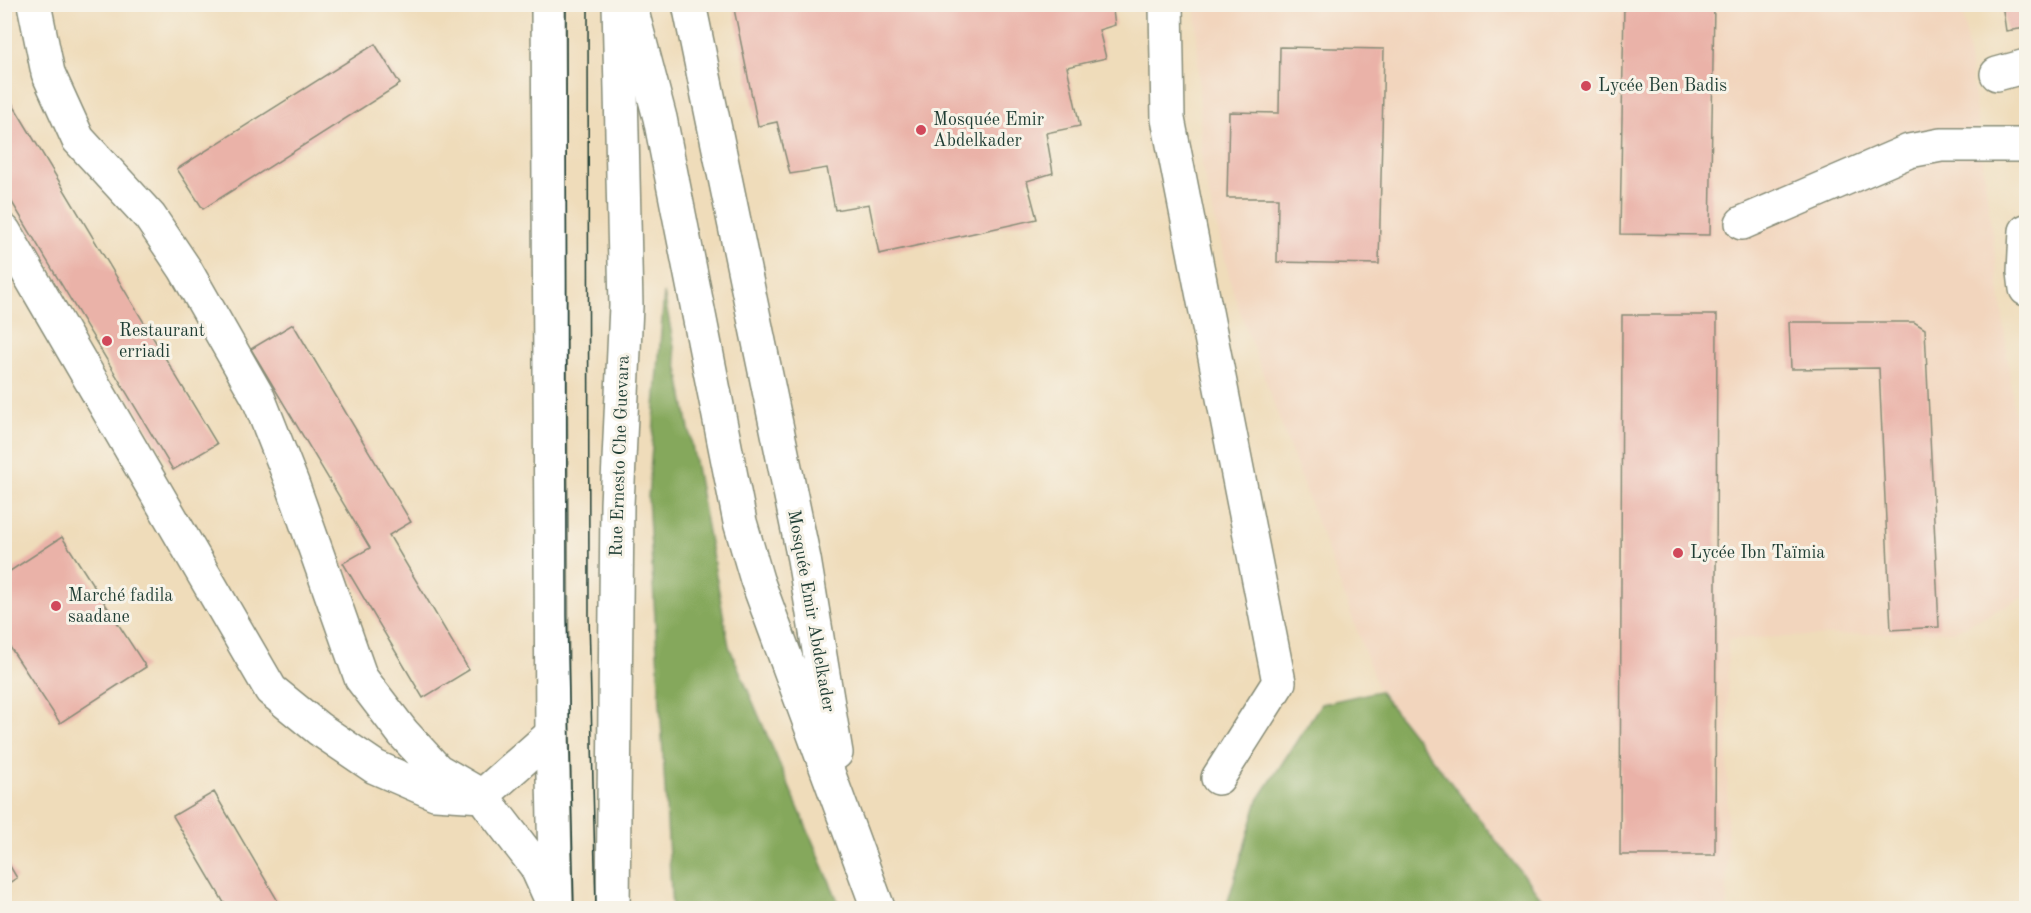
<svg xmlns="http://www.w3.org/2000/svg" width="2031" height="913" font-family="'Old Standard TT',serif">
  <style>
    .built { fill: #f2d5bd }
    .forest { fill: #85a85c; stroke: #527248; stroke-width: 1.5 }
    .building { fill: #eab2a8 }
    .lines { fill: none; stroke-linecap: round; stroke-linejoin: round }
    .minor-casing { stroke: #878c77; stroke-width: 36 }
    .major-casing { stroke: #878c77; stroke-width: 36 }
    .minor { stroke: #fff; stroke-width: 33 }
    .major { stroke: #fff; stroke-width: 33 }
    .tram { stroke: #1f3d34; stroke-width: 1.5 }
    .poi-dot { fill: #d1495b; stroke: #f7f3e8; stroke-width: 2 }
    .labels { text-anchor: middle; dominant-baseline: central; stroke-width: 6; stroke-linejoin: round; paint-order: stroke }
    .poi-label { font-size: 18px; fill: #1f3d34; stroke: #f7f3e8; text-anchor: start }
    .street-label { font-size: 18px; fill: #1f3d34; stroke: #f7f3e8 }
  </style>
  <rect width="100%" height="100%" fill="#f7f3e8"/>
  <filter id="ink" filterUnits="userSpaceOnUse"><feTurbulence type="fractalNoise" baseFrequency=".0167" numOctaves="2"/><feDisplacementMap in="SourceGraphic" scale="12" xChannelSelector="R" yChannelSelector="G"/><feConvolveMatrix kernelMatrix="1 2 1 2 8 2 1 2 1" color-interpolation-filters="sRGB"/></filter>
  <filter id="wash" filterUnits="userSpaceOnUse"><feTurbulence type="fractalNoise" baseFrequency=".008" numOctaves="4" result="noise"/><feDisplacementMap in="SourceGraphic" scale="24" xChannelSelector="R" yChannelSelector="G"/><feGaussianBlur stdDeviation="1.35" result="paint"/><feColorMatrix in="noise" values="0 0 0 0 0 0 0 0 0 0 0 0 0 0 0 0 0 1.4 0 .05"/><feComposite in="paint" operator="in"/></filter>
  <g filter="url(#wash)">
    <rect width="100%" height="100%" fill="#efdcba"/>
    <path class="built" d="M1196 5H1962L2000 293 2026 510V596L1955 631 1728 639 1727 908H1549L1379 691 1234 295 1202 168Z"/>
    <path class="forest" d="M664 293 729 646 841 908H672L648 498Z
      M1379 691 1549 908H1226L1258 800 1321 704Z"/>
    <g id="blocks">
      <path class="building" d="M733 4H1112L1115 25 1099 30 1106 58 1067 67 1080 126 1046 133 1053 173 1027 181 1037 219 879 254 869 204 835 210 827 168 790 174 777 122 758 126Z
        M1624 4H1714L1710 235 1620 234Z
        M2002 4H2026V28L2006 31Z
        M375 44 400 84 203 209 177 169Z
        M1280 47 1384 49 1379 264 1277 262 1278 198H1227L1229 112 1279 113Z
        M6 93 217 444 173 470 4 189V95Z
        M1622 315H1717L1715 855H1620Z
        M1789 322H1914L1925 329 1939 627 1891 630 1879 368 1791 369Z
        M293 324 411 522 389 535 469 670 423 698 343 563 370 548 251 349Z
        M62 537 146 667 60 723 4 638V575Z
        M214 792 282 908H227L173 816Z
        M4 856 17 878 4 886Z"/>
    </g>
  </g>
  <g filter="url(#ink)">
    <use href="#blocks" fill-opacity="0" stroke="#878c77" stroke-width="1.5"/>
    <g class="lines">
      <g class="minor-casing">
        <path id="minor" d="M34 4 48 73 78 139 150 217 185 269 258 397 292 483 361 678 403 733 437 770 482 796 536 866 555 908
          M630 4 660 118 740 522 757 580 878 908
          M689 4 804 559 836 753
          M1166 4 1168 119 1279 682 1218 778
          M1997 74 2026 66
          M1742 223 1909 151 1941 145H2026
          M4 231 271 690 319 729 375 767 435 793 482 796 552 734
          M2026 231 2024 272 2026 289"/>
      </g>
      <g class="major-casing">
        <path id="major" d="M548 4 552 734 556 908
          M613 908 617 504 626 306 619 4"/>
      </g>
      <use href="#minor" class="minor"/>
      <use href="#major" class="major"/>
      <path class="tram" d="M566 4 567 616 574 908
        M588 4 589 616 596 908"/>
    </g>
  </g>
  <g class="poi-dot">
    <circle cx="1586" cy="86" r="6"/>
    <circle cx="921" cy="130" r="6"/>
    <circle cx="107" cy="341" r="6"/>
    <circle cx="1678" cy="553" r="6"/>
    <circle cx="56" cy="606" r="6"/>
  </g>
  <g class="labels">
    <g class="poi-label">
      <text x="1598" y="86">Lycée Ben Badis</text>
      <text x="933" y="120">Mosquée Emir<tspan x="933" dy="21">Abdelkader</tspan></text>
      <text x="119" y="331">Restaurant<tspan x="119" dy="21">erriadi</tspan></text>
      <text x="1690" y="553">Lycée Ibn Taïmia</text>
      <text x="68" y="596">Marché fadila<tspan x="68" dy="21">saadane</tspan></text>
    </g>
    <g class="street-label">
      <text transform="translate(620 456) rotate(-88)">Rue Ernesto Che Guevara</text>
      <text transform="translate(811 611) rotate(80)">Mosquée Emir Abdelkader</text>
    </g>
  </g>
  <rect width="2031" height="913" fill="none" stroke="#f7f3e8" stroke-width="24"/>
</svg>
